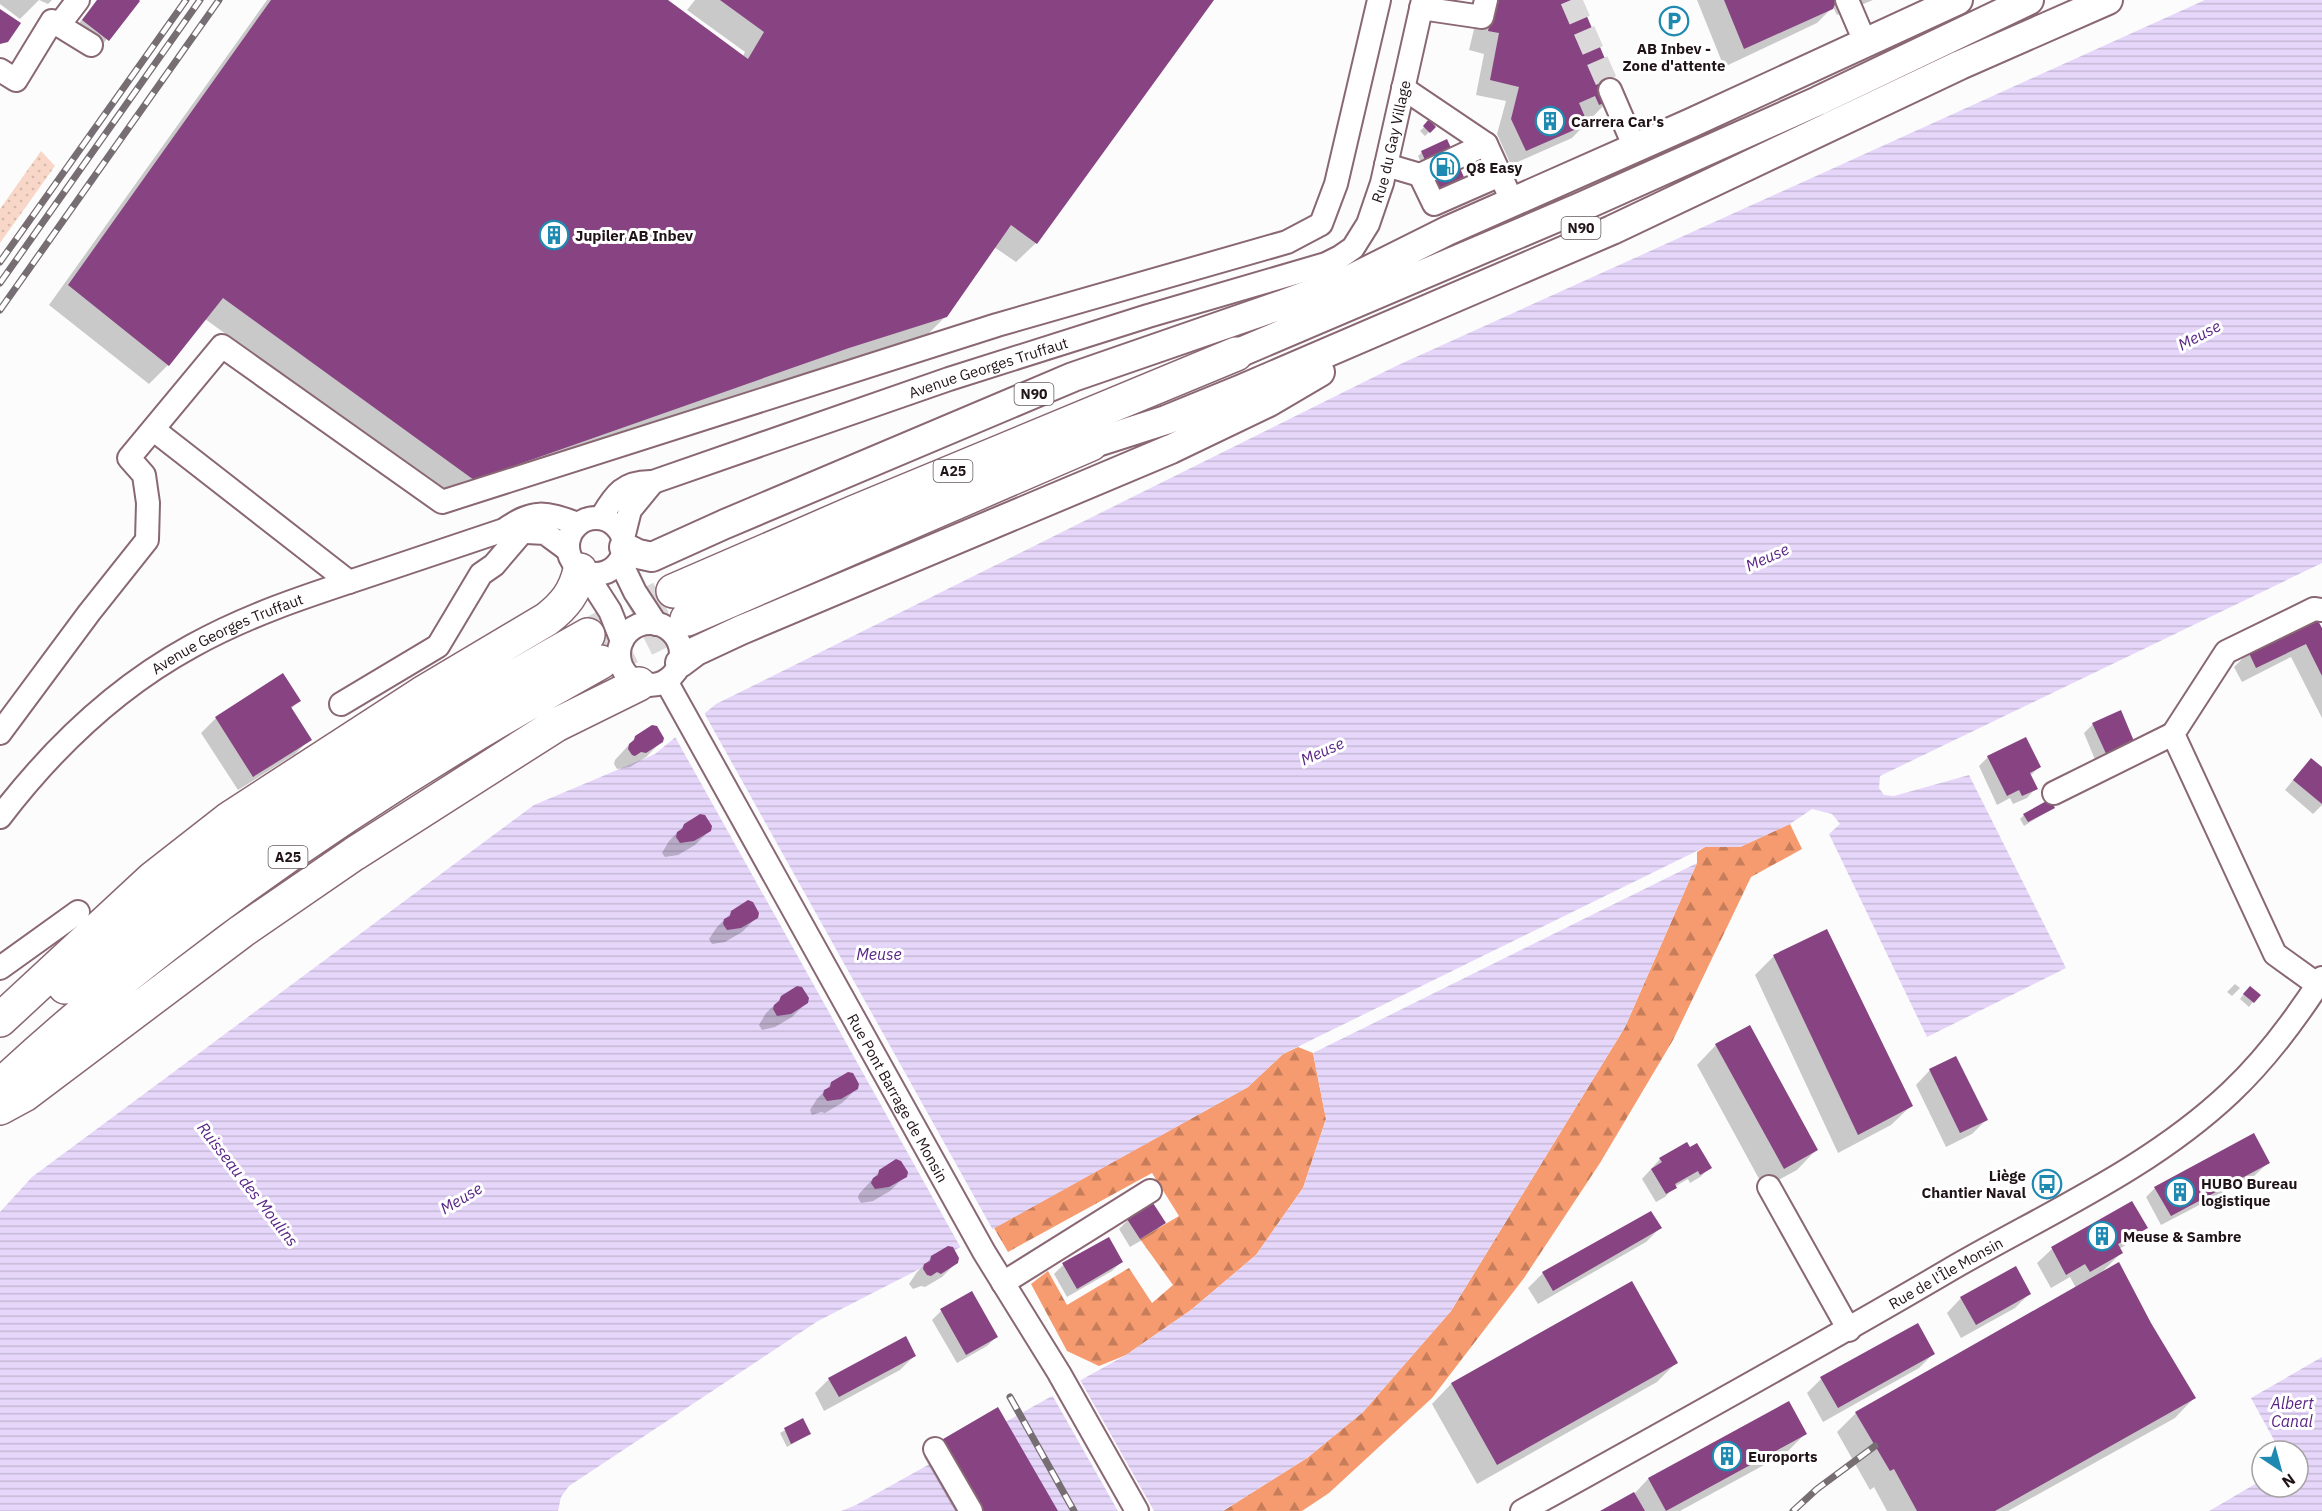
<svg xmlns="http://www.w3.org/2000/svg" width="2322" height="1511" font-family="'IBM Plex Sans',sans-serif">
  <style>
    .grass { fill: url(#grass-dots) }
    .forest { fill: url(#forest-firs) }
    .water { fill: url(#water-rules) }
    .pier { fill: #fcfcfc }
    .shadow { fill: #0003 }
    .building { fill: #874382 }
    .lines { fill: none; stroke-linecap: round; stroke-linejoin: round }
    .minor-tunnel { stroke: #dbd9da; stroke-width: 22; stroke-dasharray: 22 11; stroke-linecap: butt }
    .highway-tunnel { stroke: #dbd9da; stroke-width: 33; stroke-dasharray: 33 16; stroke-linecap: butt }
    .minor-casing { stroke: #896773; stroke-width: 26 }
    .major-casing { stroke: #896773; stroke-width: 32 }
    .highway-casing { stroke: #896773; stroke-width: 36 }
    .minor { stroke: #fff; stroke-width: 22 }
    .major { stroke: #fff; stroke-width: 28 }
    .highway { stroke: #fff; stroke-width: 33 }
    .rail-casing { stroke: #766e72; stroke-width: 7 }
    .rail { stroke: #fff; stroke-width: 4.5; stroke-dasharray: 14; stroke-linecap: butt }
    .labels { text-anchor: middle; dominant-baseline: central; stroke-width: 6; stroke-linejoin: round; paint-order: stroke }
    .shield { fill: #fff; stroke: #645a5e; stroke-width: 1.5 }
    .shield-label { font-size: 14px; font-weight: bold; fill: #211419 }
    .poi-label { font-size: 15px; font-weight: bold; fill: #211419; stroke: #fff; text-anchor: start }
    .street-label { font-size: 15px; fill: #211419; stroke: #fff }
    .water-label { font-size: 16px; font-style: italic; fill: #582485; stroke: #fff }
  </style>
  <defs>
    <pattern id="grass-dots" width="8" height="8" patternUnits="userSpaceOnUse" patternTransform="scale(1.5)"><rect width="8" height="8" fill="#f8d7c8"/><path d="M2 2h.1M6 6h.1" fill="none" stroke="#d4b8ab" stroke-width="1.8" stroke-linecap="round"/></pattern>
    <pattern id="forest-firs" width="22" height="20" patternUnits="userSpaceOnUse" patternTransform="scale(1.5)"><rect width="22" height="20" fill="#f69b6f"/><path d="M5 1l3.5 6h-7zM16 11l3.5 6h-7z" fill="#c77d5a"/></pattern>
    <pattern id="water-rules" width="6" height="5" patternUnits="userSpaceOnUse" patternTransform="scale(1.5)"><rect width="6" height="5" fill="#e6d7fa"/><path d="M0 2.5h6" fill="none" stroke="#c5b8d6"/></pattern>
  </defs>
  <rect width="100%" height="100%" fill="#fcfcfc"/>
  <path class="grass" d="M41 151 55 166 0 243V209Z"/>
  <path class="forest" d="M1790 824 1802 849 1751 877 1673 1040 1600 1163 1524 1278 1432 1398 1329 1493 1302 1511H1223L1307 1458 1363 1412 1451 1311 1625 1027 1697 863V852L1705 847H1740Z
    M1298 1047 1313 1053 1326 1119 1303 1188 1256 1255 1191 1310 1126 1355 1099 1366 1067 1351 1031 1284 1048 1271 1067 1305 1129 1268 1152 1303 1173 1285 1140 1239 1179 1216 1152 1173 1008 1252 994 1228 1248 1087 1283 1054Z"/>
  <path class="water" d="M2205 0H2322V563L1880 776 1879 788 1884 795 1894 796 1969 775 2066 968 1927 1037 1829 834 1840 824 1832 814 1812 809 1790 824 1740 847H1705L1283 1054 1248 1087 939 1259 818 1321 569 1486 561 1497 558 1511H0V1212L32 1177 534 805 655 754 716 704 1396 366Z
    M1697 863 1625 1027 1451 1311 1363 1412 1307 1458 1223 1511H841L856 1505 1126 1355 1191 1310 1256 1255 1303 1188 1326 1119 1313 1053Z
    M2322 1357V1511H2209L2262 1480V1487H2298V1451H2280L2251 1398Z"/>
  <path class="pier" d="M703 711 994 1232 962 1250 674 735Z
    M1079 1378 1154 1511H1118L1051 1393Z"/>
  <path class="shadow" d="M0 0H52L48 4 39 0 20 19 0 4Z
    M97 0H137L99 49 74 30Z
    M267 0H665L743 56 745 52 687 10 695 0H1212L1036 243 1016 262 994 247 946 316 926 336 828 367 454 499 205 319 168 365 149 384 49 305Z
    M1481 0H1578L1608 101 1572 138 1511 165 1497 134 1506 101 1476 95 1484 54 1469 50Z
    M1697 0H1873L1837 15 1833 7 1817 23 1724 67Z
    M1429 122 1434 127 1425 136 1420 131Z
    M1446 141 1437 199 1418 156 1422 152Z
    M2322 632V718L2291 657 2242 682 2234 667 2249 652Z
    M299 701 291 709 310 739 295 754 238 790 201 733 216 718Z
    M2093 724 2134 745 2098 767 2084 733Z
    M636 737 661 742 646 757 630 767 617 769 614 764 615 760Z
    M1988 757 2039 767 2030 776 2036 788 2027 798 2013 804 2010 798 1997 805 1979 766Z
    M2302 769H2322V805L2313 814 2285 790Z
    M2053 808 2024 826 2020 819 2024 815Z
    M685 825 710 830 695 845 678 855 665 857 662 853 669 841Z
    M732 912 757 917 742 932 725 942 712 944 709 939 717 927Z
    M1774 956 1911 1106 1891 1125 1838 1153 1755 975Z
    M2235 984 2240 988 2232 996 2227 992Z
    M2245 992 2253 1002 2249 1007 2240 999Z
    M782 998 807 1002 792 1017 775 1027 762 1030 759 1025 766 1013Z
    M1716 1045 1816 1150 1797 1170 1764 1188 1697 1065Z
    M1930 1070 1986 1120 1972 1134 1946 1147 1916 1085Z
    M832 1083 857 1088 842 1103 825 1113 821 1112 812 1115 810 1110 817 1099Z
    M1660 1159 1710 1168 1700 1177 1690 1183 1688 1179 1674 1187 1665 1197 1656 1202 1642 1179Z
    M2268 1163 2253 1177 2161 1225 2146 1197 2155 1188Z
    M880 1171 905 1176 890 1191 873 1201 861 1203 858 1198 859 1194Z
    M2132 1203 2146 1228 2131 1242 2119 1249 2121 1253 2102 1272 2150 1324 2194 1398 2175 1418 2008 1511H1887L1874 1487 1870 1490 1837 1432 1856 1413 2076 1288 2070 1277 2051 1288 2037 1263 2052 1249Z
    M1650 1213 1660 1228 1646 1242 1538 1304 1528 1288 1543 1273Z
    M1128 1220 1164 1223 1154 1233 1130 1247 1119 1229Z
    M932 1257 957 1262 942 1277 925 1287 921 1286 913 1289 909 1284 917 1272Z
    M1121 1262 1112 1271 1067 1297 1054 1274 1063 1265Z
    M1632 1283 1676 1363 1657 1382 1477 1484 1432 1404 1451 1384Z
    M2029 1294 2015 1308 1961 1338 1947 1313 1961 1298Z
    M941 1311 996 1337 987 1346 957 1363 932 1320Z
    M1933 1354 1919 1368 1823 1422 1807 1393 1821 1379Z
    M914 1356 900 1370 824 1411 815 1393 829 1379Z
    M1788 1403 1805 1434 1786 1453 1680 1511H1603L1634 1494 1648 1479Z
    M803 1420 809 1434 787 1447 780 1433Z
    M938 1443 1056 1511H955L924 1457Z"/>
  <path class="building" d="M97 0H139L140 1 109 41 82 20Z
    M271 0H668L748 59 764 32 720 0H1214L1037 244 1011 225 947 317 849 348 474 480 223 298 169 366 68 285Z
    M1495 0H1580L1617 87 1610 101 1599 105 1595 96 1579 103 1588 124 1526 151 1511 119 1519 87 1490 80 1499 33 1488 31Z
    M1724 0H1834L1835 4 1833 9 1744 49Z
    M0 9 21 23 8 42 0 44Z
    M1429 119 1436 127 1430 133 1423 126Z
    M1447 139 1467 184 1441 196 1421 151Z
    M2316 617 2322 628V676L2306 644 2256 668 2248 651Z
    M283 673 301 701 291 707 312 740 253 777 215 717Z
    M2121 710 2136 746 2108 758 2092 723Z
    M652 725 657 726 664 738 663 742 646 753 641 752 635 756 632 755 628 749 629 744 634 740 635 736Z
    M2026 737 2041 767 2030 773 2038 789 2022 796 2019 790 2007 796 1987 756Z
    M2311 758 2322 767V804L2293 780Z
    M2050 799 2055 808 2028 822 2023 814Z
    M700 814 705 815 712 826 711 831 694 841 680 843 676 837 677 832 682 829 684 824Z
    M748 900 753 902 759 913 758 918 741 928 727 930 723 924 724 919 730 916 731 911Z
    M1827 929 1913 1106 1858 1135 1773 955Z
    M797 986 802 987 809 998 808 1003 791 1014 777 1016 773 1009 774 1005 779 1001 781 996Z
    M2250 986 2261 995 2254 1003 2243 994Z
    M1750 1025 1818 1150 1784 1169 1715 1044Z
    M1956 1056 1988 1120 1960 1133 1929 1069Z
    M848 1072 853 1073 859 1084 858 1089 841 1099 827 1101 823 1095 824 1090 830 1087 831 1082Z
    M2254 1133 2270 1163 2171 1216 2154 1187Z
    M1687 1142 1690 1147 1697 1143 1712 1168 1700 1175 1698 1171 1675 1184 1677 1188 1666 1194 1651 1169 1662 1162 1659 1158Z
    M896 1159 901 1161 908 1172 907 1177 889 1187 875 1189 871 1183 873 1178 878 1175 879 1170Z
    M2132 1201 2148 1228 2118 1244 2123 1253 2090 1272 2085 1264 2066 1275 2051 1247Z
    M1153 1203 1166 1223 1140 1239 1127 1219Z
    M1651 1211 1662 1228 1553 1291 1542 1272Z
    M1109 1237 1123 1262 1077 1289 1062 1263Z
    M948 1246 953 1247 959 1258 958 1263 941 1274 937 1272 931 1276 927 1275 923 1269 924 1264 930 1261 931 1256Z
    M2119 1262 2151 1323 2196 1398 1995 1511H1917L1894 1469 1890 1471 1855 1412Z
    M2016 1266 2031 1294 1976 1325 1960 1297Z
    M1632 1281 1678 1363 1497 1465 1451 1383Z
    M972 1291 998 1337 966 1355 940 1309Z
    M1918 1323 1935 1354 1838 1408 1820 1377Z
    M906 1336 916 1356 839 1397 828 1378Z
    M1789 1401 1807 1434 1666 1511 1648 1478Z
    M998 1407 1058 1511H978L938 1442Z
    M803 1418 811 1434 791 1444 784 1428Z
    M1634 1492 1645 1511H1600Z"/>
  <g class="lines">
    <path class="minor-tunnel" d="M1571 0 1610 90"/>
    <path class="highway-tunnel" d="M588 635 673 591
      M601 662 687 619"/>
    <g class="minor-casing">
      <g id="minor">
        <path d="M1847 0 1865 42"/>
        <path d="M1421 8 1482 17 1486 0"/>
        <path d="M59 25 78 0"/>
        <path d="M0 70 16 80 52 21 91 45"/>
        <path d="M1403 88 1486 144 1513 203"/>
        <path d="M1610 90 1635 148"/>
        <path d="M1386 165 1420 175 1486 144"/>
        <path d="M1420 175 1434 204 1500 175"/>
        <path d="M154 430 349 582"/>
        <circle cx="596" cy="546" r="28"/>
        <path id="s1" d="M601 518C615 494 624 481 653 482L949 379 1148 316 1326 264 1340 257 1353 248 1368 224 1382 183 1423 0"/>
        <path d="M508 531 545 533 568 550"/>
        <path d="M623 538 630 510 653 482"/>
        <path d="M620 561 635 592 656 624"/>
        <path d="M585 572 610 611 622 641"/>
        <circle cx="650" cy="654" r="31"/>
        <path id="s2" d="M666 681 984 1252 1059 1373 1137 1511"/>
        <path d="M341 704 438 646 481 574 494 565 523 531"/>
        <path d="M0 733 89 613 147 540 148 503 144 475 129 458 222 346 442 502 997 325 1287 242 1321 224 1336 184 1379 0"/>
        <path d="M2054 793 2173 734"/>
        <path id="s3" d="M0 817C52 749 117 687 192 646 246 616 303 597 361 578 409 562 456 546 504 530 534 509 544 512 578 524"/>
        <path d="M0 968 78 912"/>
        <path d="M2318 985 2275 954 2173 734 2226 652 2314 609 2322 610"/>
        <path d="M1769 1187 1849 1330"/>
        <path d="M1003 1283 1150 1191"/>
        <path d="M935 1449 971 1511"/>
        <path id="s4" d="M1522 1511C1666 1431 1810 1352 1951 1269 2046 1214 2151 1168 2231 1092 2267 1058 2295 1020 2322 978"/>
      </g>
    </g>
    <g class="major-casing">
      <path id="major" d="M1236 354 1581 207 1818 101 2029 0
        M1091 444 1166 420 1242 389 1612 230 1960 65 2108 0
        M624 547 638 554 652 557 725 524 1073 377 1281 305 1353 278 1447 231 1691 123 1958 0
        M680 663 696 651 741 630 1171 449 1269 402 1320 372"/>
    </g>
    <g class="highway-casing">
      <path id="highway" d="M673 591 855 512 1236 354
        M687 619 1091 444
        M65 987C224 850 405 737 588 635
        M0 1020 152 879 230 818 421 694 547 619C565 605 575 592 580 570
        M0 1086C178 920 388 780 601 662
        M0 1108 24 1095 242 931 354 854 556 725 639 684"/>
    </g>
    <use href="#minor" class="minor"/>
    <use href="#major" class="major"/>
    <use href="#highway" class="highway"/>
    <g class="rail-casing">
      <path id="rail" d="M0 262 186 0
        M0 283 200 0
        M0 310 219 0
        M1010 1397 1074 1511
        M1793 1511 1817 1489 1875 1446"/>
    </g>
    <use href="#rail" class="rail"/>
  </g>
  <defs>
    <g id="parking-ring" transform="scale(1.5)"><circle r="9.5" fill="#fff" stroke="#1f8ab1" stroke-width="1.5"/><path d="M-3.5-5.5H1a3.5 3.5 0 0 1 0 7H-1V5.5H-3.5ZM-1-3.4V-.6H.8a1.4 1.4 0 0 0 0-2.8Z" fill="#1f8ab1"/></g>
    <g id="building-ring" transform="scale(1.5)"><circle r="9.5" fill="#fff" stroke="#1f8ab1" stroke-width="1.5"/><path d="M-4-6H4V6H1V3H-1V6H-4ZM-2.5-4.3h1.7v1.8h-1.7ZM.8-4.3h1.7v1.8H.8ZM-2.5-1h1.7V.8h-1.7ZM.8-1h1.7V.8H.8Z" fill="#1f8ab1"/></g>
    <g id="fuel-ring" transform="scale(1.5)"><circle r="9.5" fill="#fff" stroke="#1f8ab1" stroke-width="1.5"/><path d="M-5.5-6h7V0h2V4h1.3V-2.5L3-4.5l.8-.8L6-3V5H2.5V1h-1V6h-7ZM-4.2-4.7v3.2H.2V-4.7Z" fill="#1f8ab1"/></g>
    <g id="bus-ring" transform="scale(1.5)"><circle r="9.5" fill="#fff" stroke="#1f8ab1" stroke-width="1.5"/><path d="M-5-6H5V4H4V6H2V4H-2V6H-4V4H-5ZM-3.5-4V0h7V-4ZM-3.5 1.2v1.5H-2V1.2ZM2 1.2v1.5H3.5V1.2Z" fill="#1f8ab1"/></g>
  </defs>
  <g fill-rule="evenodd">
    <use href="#parking-ring" x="1674" y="21"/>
    <use href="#building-ring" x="1550" y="121"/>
    <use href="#fuel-ring" x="1445" y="167"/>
    <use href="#building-ring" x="554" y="235"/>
    <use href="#bus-ring" x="2047" y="1184"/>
    <use href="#building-ring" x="2180" y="1192"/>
    <use href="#building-ring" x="2102" y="1236"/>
    <use href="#building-ring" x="1727" y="1456"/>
  </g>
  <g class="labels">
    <g class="shield">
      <rect x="1561.5" y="217" width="39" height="22" rx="4.5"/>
      <rect x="1014.5" y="383" width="39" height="22" rx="4.5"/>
      <rect x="933.5" y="460" width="39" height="22" rx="4.5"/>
      <rect x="268.5" y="846" width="39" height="22" rx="4.5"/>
    </g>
    <g class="shield-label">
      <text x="1581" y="228">N90</text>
      <text x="1034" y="394">N90</text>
      <text x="953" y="471">A25</text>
      <text x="288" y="857">A25</text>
    </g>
    <g class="poi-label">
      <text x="1674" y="48" text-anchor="middle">AB Inbev -<tspan x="1674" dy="17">Zone d'attente</tspan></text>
      <text x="1571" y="121">Carrera Car's</text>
      <text x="1466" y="167">Q8 Easy</text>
      <text x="575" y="235">Jupiler AB Inbev</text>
      <text x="2026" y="1175" text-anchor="end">Liège<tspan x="2026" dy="17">Chantier Naval</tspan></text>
      <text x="2201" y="1183">HUBO Bureau<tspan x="2201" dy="17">logistique</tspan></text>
      <text x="2123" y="1236">Meuse &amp; Sambre</text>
      <text x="1748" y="1456">Euroports</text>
    </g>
    <g class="street-label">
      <text stroke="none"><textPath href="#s1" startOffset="921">Rue du Gay Village</textPath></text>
      <text stroke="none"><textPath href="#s1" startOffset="422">Avenue Georges Truffaut</textPath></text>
      <text stroke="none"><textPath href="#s3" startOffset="296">Avenue Georges Truffaut</textPath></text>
      <text stroke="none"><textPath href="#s2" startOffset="477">Rue Pont Barrage de Monsin</textPath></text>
      <text stroke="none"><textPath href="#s4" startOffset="486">Rue de l'Île Monsin</textPath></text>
    </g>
    <g class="water-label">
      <text transform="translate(2199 335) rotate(-28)">Meuse</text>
      <text transform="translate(1767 557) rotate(-24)">Meuse</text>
      <text transform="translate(1322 751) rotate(-24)">Meuse</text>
      <text x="879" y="954">Meuse</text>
      <text transform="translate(248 1184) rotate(52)">Ruisseau des Moulins</text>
      <text transform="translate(461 1198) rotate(-31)">Meuse</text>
      <text x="2292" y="1403">Albert<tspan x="2292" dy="18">Canal</tspan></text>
    </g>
  </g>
  <g transform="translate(2280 1469) rotate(144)"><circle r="28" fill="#ffffff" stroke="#a6a1a3" stroke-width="1.5"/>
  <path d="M0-4.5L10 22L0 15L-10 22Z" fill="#1f8ab1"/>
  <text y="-9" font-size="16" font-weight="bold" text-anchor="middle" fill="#211419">N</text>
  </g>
</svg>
